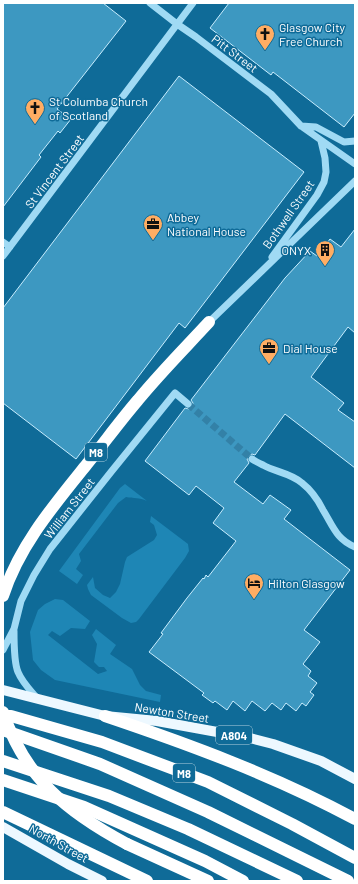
<svg xmlns="http://www.w3.org/2000/svg" width="358" height="884" font-family="Barlow,sans-serif">
  <style>
    .green { fill: #1e86b5 }
    .building { fill: #3d98c1; stroke: #c8edfe }
    .lines { fill: none; stroke-linecap: round; stroke-linejoin: round }
    .minor-tunnel { stroke: #3381a7; stroke-width: 7; stroke-dasharray: 7 3.5; stroke-linecap: butt }
    .minor { stroke: #a0daf4; stroke-width: 7 }
    .major { stroke: #edf8ff; stroke-width: 10 }
    .highway { stroke: #fff; stroke-width: 12 }
    .highway-bridge { stroke: #fff; stroke-width: 12 }
    .labels { text-anchor: middle; dominant-baseline: central; stroke-width: 3; stroke-linejoin: round; paint-order: stroke }
    .shield { fill: #0f6b98; stroke: #b7d3e0; stroke-width: 1 }
    .shield-label { font-size: 11px; font-weight: bold; fill: #fff }
    .poi-label { font-size: 12px; fill: #fff; stroke: #0f6b98; text-anchor: start }
    .street-label { font-size: 12px; fill: #fff; stroke: #0f6b98 }
  </style>
  <rect width="100%" height="100%" fill="#0f6b98"/>
  <path class="green" d="M125 484 147 501C139 497 134 499 126 497L118 503 79 554 81 561 76 569 83 575 77 584 59 571 120 488Z
    M151 516 188 544 189 551 185 558 139 619 136 622 131 623 122 618 91 595 88 589 87 585 93 577 95 588 103 595 110 598 116 592 120 584 125 562 127 557 154 540 157 535 154 525 150 522Z
    M55 599 63 600 90 621 85 629 71 628 60 636 52 631 48 635 98 674 107 671 104 667H99L94 662 97 644 92 635 96 629 116 645 110 654 132 669 140 685 146 691 161 695 160 702 55 680 41 670 33 660 30 632 38 610 45 604Z"/>
  <path class="building" d="M3 3H103L126 21 57 109 71 119 60 133 58 131 39 155 41 157 3 207Z
    M229 3H355V113L344 127 273 72 271 75 210 28Z
    M179 76 304 172 185 328 179 323 76 459 3 403V308Z
    M355 229V333L348 327 311 377 344 403 338 410 355 422V468L285 414 255 455 252 454 248 456 247 459 249 463 234 482 263 504 270 495 291 510 284 519 350 570 304 630 320 642 303 664 311 671 308 676 317 683 310 692 314 695 306 706 302 703 296 711 286 703 281 710 272 703 265 711 252 701 245 711 233 701 227 710 215 701 213 703 202 695 204 693 149 652 163 634 161 633 187 598 203 578 204 579 206 575 208 577 236 541 213 523 224 508 196 486 189 495 145 461 185 408 189 409 192 407 193 403 191 400 285 278 310 251 317 256 330 239 341 247Z"/>
  <g class="lines">
    <path class="minor-tunnel" d="M188 404 252 459"/>
    <path class="minor" d="M150 3 177 24 196 37 271 94 301 126 355 164
      M301 126 316 127 344 142 355 141
      M3 242 10 247
      M3 256 193 3
      M272 257 317 195 324 182 326 172 325 158 321 141
      M209 322 355 181
      M252 459C255 461 259 463 263 465 275 472 291 473 302 483 311 490 318 500 323 510 333 526 336 539 355 547
      M14 631C14 642 14 663 18 672 22 682 30 690 37 698
      M3 650 4 648 14 629 21 601 34 575 50 549 111 472 175 393 188 404"/>
    <path class="major" d="M3 690 105 716 157 721 250 738 273 744 321 761 355 779
      M3 827 68 864 102 881"/>
    <path class="highway" d="M3 596C19 546 54 505 87 464 104 443 120 421 138 400 160 373 185 348 209 322
      M3 716H11L102 742 208 782 292 824 355 858
      M105 716C191 745 275 776 355 819
      M3 730 100 764 208 812 348 881
      M3 761 109 796 188 829 297 881
      M3 780 84 807 205 861 243 881
      M3 812 147 881
      M127 844 208 881"/>
    <path class="highway-bridge" d="M3 712C25 778 67 812 127 844"/>
  </g>
  <defs>
    <g id="church-pin" transform="scale(1)"><path d="M0 17L-7.5 6A9.5 9.5 0 1 1 7.5 6Z" fill="#ffad63" stroke="#0f6b98"/><path d="M-1.2-6h2.4v3.5h3.3v2.4h-3.3V6h-2.4V-.1h-3.3v-2.4h3.3Z" fill="#111"/></g>
    <g id="office-pin" transform="scale(1)"><path d="M0 17L-7.5 6A9.5 9.5 0 1 1 7.5 6Z" fill="#ffad63" stroke="#0f6b98"/><path d="M-6-3h4V-5.5h4V-3h4V5H-6ZM-1-4.5V-3h2v-1.5ZM-6 0V1H6V0Z" fill="#111"/></g>
    <g id="building-pin" transform="scale(1)"><path d="M0 17L-7.5 6A9.5 9.5 0 1 1 7.5 6Z" fill="#ffad63" stroke="#0f6b98"/><path d="M-4-6H4V6H1V3H-1V6H-4ZM-2.5-4.3h1.7v1.8h-1.7ZM.8-4.3h1.7v1.8H.8ZM-2.5-1h1.7V.8h-1.7ZM.8-1h1.7V.8H.8Z" fill="#111"/></g>
    <g id="hotel-pin" transform="scale(1)"><path d="M0 17L-7.5 6A9.5 9.5 0 1 1 7.5 6Z" fill="#ffad63" stroke="#0f6b98"/><path d="M-6-4.5h1.5V1H6V5H4.5V3h-9V5H-6ZM-4 0a1.8 1.8 0 1 1 3.6 0ZM.5 0V-2.5h3Q6-2.5 6 0Z" fill="#111"/></g>
  </defs>
  <g fill-rule="evenodd">
    <use href="#church-pin" x="265" y="34"/>
    <use href="#church-pin" x="35" y="108"/>
    <use href="#office-pin" x="153" y="224"/>
    <use href="#building-pin" x="325" y="250"/>
    <use href="#office-pin" x="269" y="348"/>
    <use href="#hotel-pin" x="254" y="583"/>
  </g>
  <g class="labels">
    <g class="shield">
      <rect x="85" y="443" width="22" height="18" rx="3"/>
      <rect x="216" y="726" width="36" height="18" rx="3"/>
      <rect x="173" y="764" width="22" height="18" rx="3"/>
    </g>
    <g class="shield-label">
      <text x="96" y="452">M8</text>
      <text x="234" y="735">A804</text>
      <text x="184" y="773">M8</text>
    </g>
    <g class="poi-label">
      <text x="279" y="27">Glasgow City<tspan x="279" dy="14">Free Church</tspan></text>
      <text x="49" y="101">St Columba Church<tspan x="49" dy="14">of Scotland</tspan></text>
      <text x="167" y="217">Abbey<tspan x="167" dy="14">National House</tspan></text>
      <text x="311" y="250" text-anchor="end">ONYX</text>
      <text x="283" y="348">Dial House</text>
      <text x="268" y="583">Hilton Glasgow</text>
    </g>
    <g class="street-label">
      <text transform="translate(235 53) rotate(37)">Pitt Street</text>
      <text transform="translate(54 171) rotate(-53)">St Vincent Street</text>
      <text transform="translate(288 214) rotate(-55)">Bothwell Street</text>
      <text transform="translate(69 508) rotate(-52)">William Street</text>
      <text transform="translate(172 712) rotate(9)">Newton Street</text>
      <text transform="translate(59 843) rotate(29)">North Street</text>
    </g>
  </g>
  <rect width="358" height="884" fill="none" stroke="#ffffff" stroke-width="8"/>
</svg>
